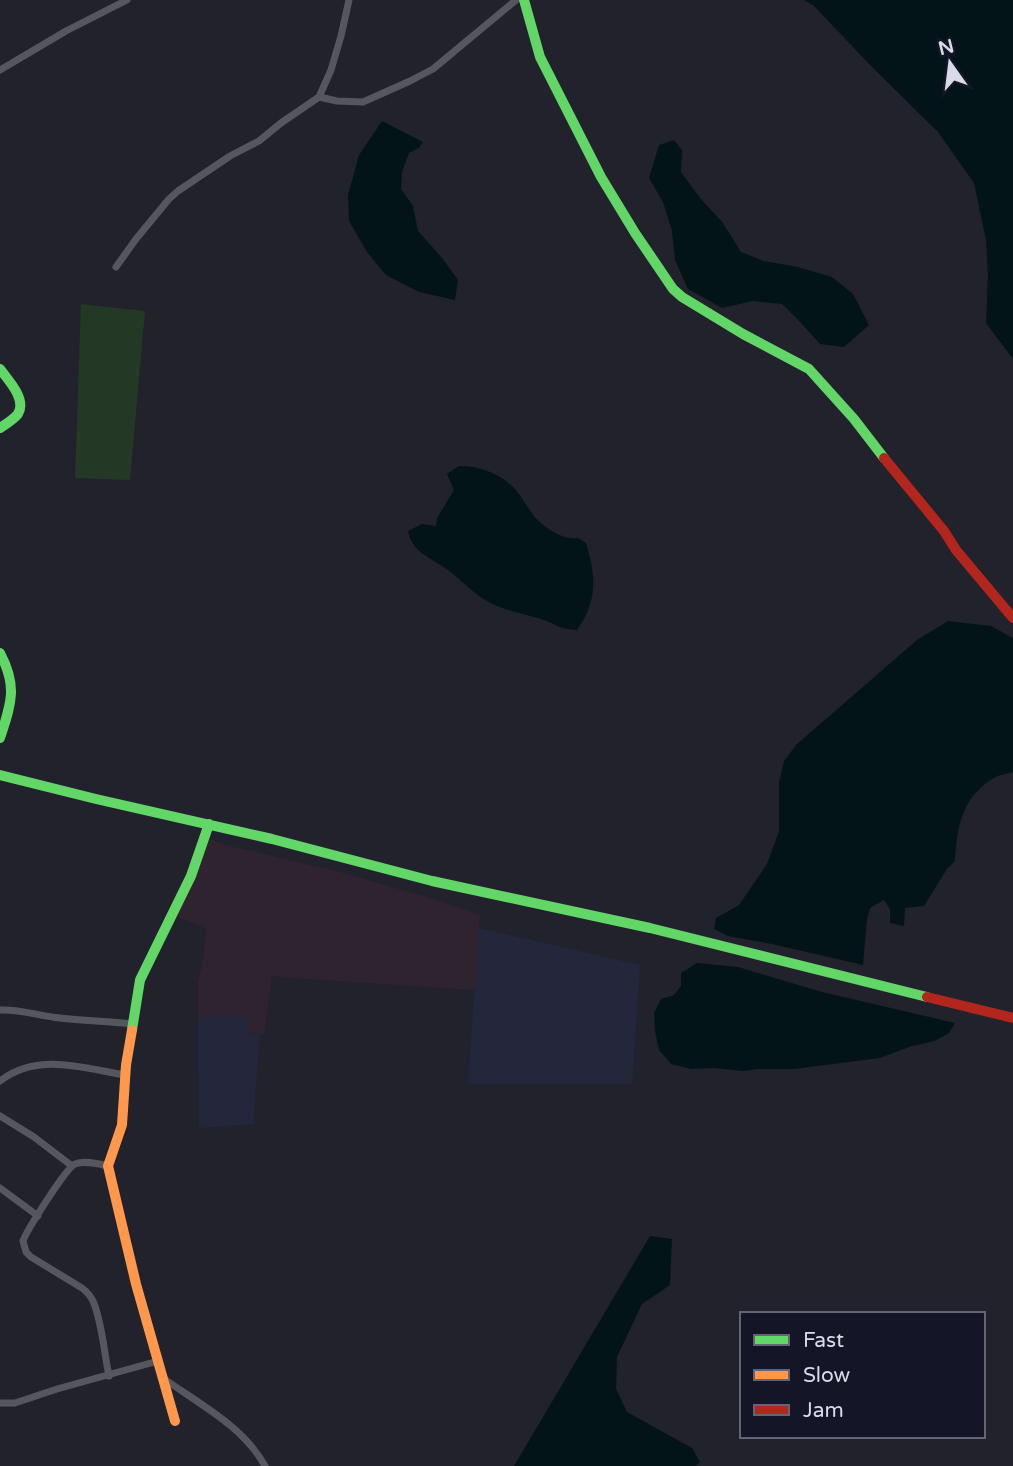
<svg xmlns="http://www.w3.org/2000/svg" width="1013" height="1466" font-family="'Varela Round',sans-serif">
  <style>
    .commercial { fill: #2f232f }
    .built { fill: #24263c }
    .green { fill: #243826 }
    .water { fill: #031419 }
    .lines { fill: none; stroke-linecap: round; stroke-linejoin: round }
    .street { stroke: #56575e; stroke-width: 7 }
    .fast { stroke: #63d668; stroke-width: 10 }
    .slow { stroke: #ff974d; stroke-width: 10 }
    .jam { stroke: #b3261e; stroke-width: 10 }
  </style>
  <rect width="100%" height="100%" fill="#22222c"/>
  <path class="commercial" d="M205 837 226 845 340 872 423 896 480 915 475 990 307 979 272 976 264 1034 247 1033V1017H198V982L203 961 206 933 205 929 199 925 172 915Z"/>
  <path class="built" d="M479 928 640 965 632 1084H468Z
    M198 1017H248L247 1033 260 1034 253 1124 199 1128Z"/>
  <path class="green" d="M81 304 145 311 130 480 75 478Z"/>
  <path class="water" d="M804 0H1013V359L986 323 988 275 986 240 974 183 938 132 870 65 814 6Z
    M382 121 423 142 419 148 409 153 402 172 401 189 413 206 418 231 443 259 458 280 455 300 419 292 386 275 367 252 349 221 348 195 359 155Z
    M674 140 682 150 681 172 700 198 723 223 741 252 764 261 798 267 832 277 853 294 869 325 844 347 820 344 802 324 782 304 753 301 722 308 688 289 675 260 672 231 663 202 649 178 659 145Z
    M459 466C479 466 496 472 511 485 521 494 526 506 534 516 543 527 564 541 578 538L586 543C596 576 598 601 577 630 561 630 556 624 541 619 520 613 497 609 479 596 467 587 457 576 445 568 429 557 412 552 408 531L422 524 436 526 437 518 454 490 447 474Z
    M948 621 991 626 1013 638V772C1006 774 998 775 992 779 961 799 957 828 955 861L947 869 924 906 905 908 904 926 890 923V909L884 900 870 908 867 919 863 965 772 944 728 936 714 929 716 918 739 905 767 864 779 831V783L784 761 797 744 917 640Z
    M697 963 738 967 822 992 955 1023 949 1033 935 1041 912 1046 880 1058 794 1069H758L743 1071 713 1068 691 1069 671 1064 659 1050 655 1031 654 1013 661 999 674 995 681 986V973Z
    M650 1236 672 1239 670 1285 642 1304 617 1357 616 1389 627 1412 692 1448 700 1462 696 1466H514Z"/>
  <g class="lines">
    <path class="street" d="M0 70 66 31 127 0
      M319 97 337 101 363 102 410 81 433 69 516 0
      M116 267 136 239 169 199 178 191 230 156 259 141 281 123 319 97 331 70 341 36 349 0
      M0 1010C21 1009 39 1016 60 1018 84 1021 108 1021 132 1024
      M0 1081C38 1052 82 1068 125 1075
      M0 1116 34 1137 72 1166
      M108 1166C99 1164 85 1160 75 1164 66 1168 27 1230 23 1241L26 1252 31 1257 82 1288C86 1291 90 1295 93 1301 102 1322 104 1352 109 1376
      M0 1188 38 1216
      M163 1378C199 1404 243 1426 265 1466
      M0 1403H15L57 1389 158 1361"/>
    <path class="fast" d="M524 0 540 57 601 177 635 233 673 289 682 297 743 334 809 369 854 419 884 458
      M0 369C8 380 27 399 18 414 13 420 6 424 0 428
      M0 653C18 687 11 704 0 738
      M0 775 96 799 272 839 432 881 650 928 927 997
      M132 1030 140 980 191 876 209 824"/>
    <path class="slow" d="M132 1030 126 1065 122 1125 108 1166 136 1284 175 1421"/>
    <path class="jam" d="M884 458 944 531 956 550 1013 618
      M927 997 1013 1018"/>
  </g>
  <rect x="740" y="1312" width="245" height="126" fill="#141627" stroke="#636574" stroke-width="2"/>
  <rect x="754" y="1335" width="35" height="10" fill="#63d668" stroke="#636574" stroke-width="2"/>
  <text x="803" y="1347" font-size="21" fill="#d9dbe8">Fast</text>
  <rect x="754" y="1370" width="35" height="10" fill="#ff974d" stroke="#636574" stroke-width="2"/>
  <text x="803" y="1382" font-size="21" fill="#d9dbe8">Slow</text>
  <rect x="754" y="1405" width="35" height="10" fill="#b3261e" stroke="#636574" stroke-width="2"/>
  <text x="803" y="1417" font-size="21" fill="#d9dbe8">Jam</text>
  <g transform="translate(950 63) rotate(346)" stroke="#141627" stroke-width="5" paint-order="stroke">
  <path d="M0-5L12 26L0 18L-12 26Z" fill="#d9dbe8"/>
  <text y="-10" font-size="19" font-weight="bold" text-anchor="middle" fill="#d9dbe8">N</text>
  </g>
</svg>
